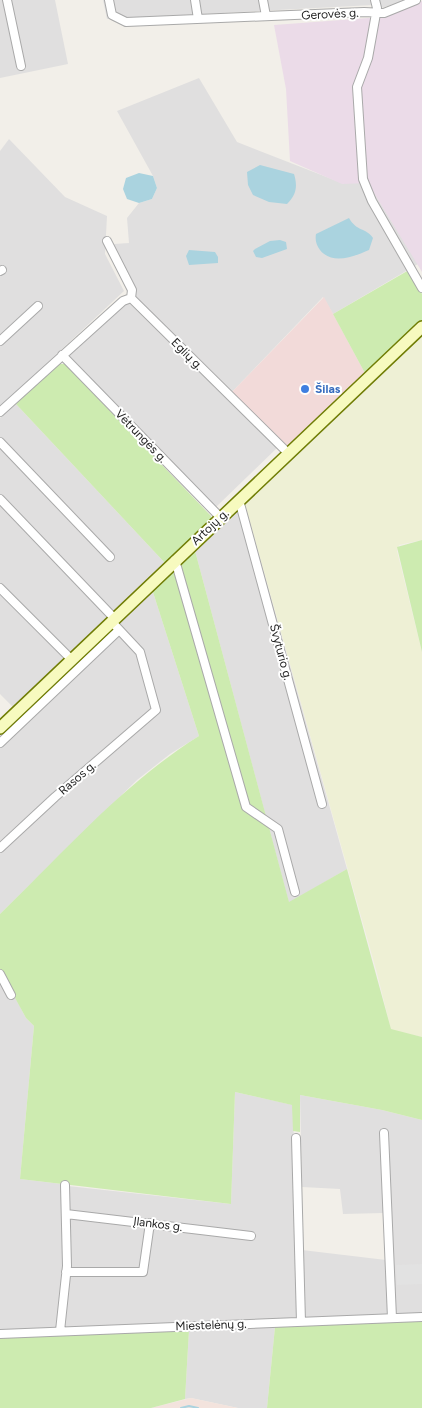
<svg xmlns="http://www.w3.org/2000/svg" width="422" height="1408" font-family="Figtree,sans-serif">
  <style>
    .residential { fill: #e0dfdf }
    .commercial { fill: #f2dad9 }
    .industrial { fill: #ebdbe8 }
    .military { fill: #f3e3dd }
    .farmland { fill: #eef0d5 }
    .grass { fill: #cdebb0 }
    .parking { fill: #e2e2e2 }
    .water { fill: #aad3df }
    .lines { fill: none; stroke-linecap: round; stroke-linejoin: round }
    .stream { stroke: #aad3df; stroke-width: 2 }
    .street-casing { stroke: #a9a9a9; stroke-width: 10 }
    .secondary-casing { stroke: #707d05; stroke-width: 14 }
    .street { stroke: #fff; stroke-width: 8 }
    .secondary { stroke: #f7fabf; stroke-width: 11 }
    .shop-dot { fill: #3f7fe0; stroke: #fff; stroke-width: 2 }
    .labels { text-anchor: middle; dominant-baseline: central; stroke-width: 4; stroke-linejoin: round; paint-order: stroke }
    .street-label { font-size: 12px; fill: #222; stroke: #fff }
    .shop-label { font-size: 12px; font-weight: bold; fill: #366cbe; stroke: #fff; text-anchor: start }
  </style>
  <rect width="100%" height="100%" fill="#f2efe9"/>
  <path class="residential" d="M0 0H55L68 64 0 78Z
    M103 0H406L381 8 373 5 107 19Z
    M199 78 237 142 342 183H368L418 264 333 314 323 297 230 394 135 299 136 291 114 244 129 243 127 218 139 203 152 199 157 188 153 176 117 111Z
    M9 139 65 197 107 216 105 254 124 291 0 407V151Z
    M128 302 277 448 216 507 68 356Z
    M16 404 165 563 14 708 0 694V418Z
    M244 501 347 869 289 903 194 547Z
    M152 589 199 736 170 754 137 780 0 914V739Z
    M3 975 26 1018 34 1026 20 1179 62 1184 64 1274 58 1328 0 1331V977Z
    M235 1092 293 1105 298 1318 64 1328 69 1275 68 1186 231 1204Z
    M300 1095 382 1110 422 1120V1313L305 1319 302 1250 386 1260 383 1213 343 1214 340 1189 302 1187Z
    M275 1327 267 1408H238L191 1398 185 1399 189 1330Z"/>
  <path class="commercial" d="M324 297 366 375 287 446 282 445 230 394Z"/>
  <path class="industrial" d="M422 1V272L368 183 342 184 290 161 286 89 274 25 382 17Z"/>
  <path class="military" d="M191 1398 238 1408H151Z"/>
  <path class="farmland" d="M422 335V540L399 545 397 551 422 652V1037L391 1030 377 973 244 501Z"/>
  <path class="grass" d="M409 270 422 294V324L366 375 333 314Z
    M58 364H65L211 516V519L165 563 16 404Z
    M422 540V652L397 547Z
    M194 547 289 902 347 869 391 1029 422 1037V1120L382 1110 300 1095V1132L293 1131 292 1105 235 1092 231 1204 20 1179 34 1026 26 1018 3 976 0 977V914C64 852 124 783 199 736L152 589Z
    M422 1321V1408H267L275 1327Z
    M189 1330 185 1399 151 1408H0V1338Z"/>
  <path class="parking" d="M422 1264V1284L397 1285 396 1265Z"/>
  <path class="water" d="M260 165 294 174C298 187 296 195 287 204L269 202 253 195 248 185 247 172Z
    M139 173 153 176 157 188 152 199 139 203 127 199 123 189 126 178Z
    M349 218C357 232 365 227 373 238L369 250C353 257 332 265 320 250 316 245 315 240 316 234Z
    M280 240 286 242 287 249 262 258 256 257 253 251 255 249 270 241Z
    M189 250 215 252 218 257V263L189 265 186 256Z"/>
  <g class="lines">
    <path class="stream" d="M181 1408 189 1406 198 1408"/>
    <g class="street-casing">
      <path id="street" d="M7 0 21 66
        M109 0 112 15 126 22 364 12 384 13 416 0
        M195 0 198 19
        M263 0 266 16
        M375 0 377 8 368 58 357 87 363 179 372 201 422 288
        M107 241 132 290 131 298 288 453
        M0 271 2 270
        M0 341 38 306
        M62 355 220 517
        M0 412 123 301 131 298
        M0 442 110 557
        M0 499 114 618
        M239 500 322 804
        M175 560 246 807 278 829 295 892
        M0 588 71 659
        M0 743 119 630
        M0 848 55 797 156 710 140 652 111 621
        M0 974 11 995
        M384 1133 392 1318
        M296 1138 301 1322
        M66 1214 251 1236
        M66 1272H143L150 1223
        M60 1331 67 1266 65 1185
        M0 1334 422 1317"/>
    </g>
    <g class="secondary-casing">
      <path id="secondary" d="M0 728 422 327"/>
    </g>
    <use href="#street" class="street"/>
    <use href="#secondary" class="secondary"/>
  </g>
  <circle class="shop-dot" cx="305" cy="389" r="5"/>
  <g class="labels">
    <g class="street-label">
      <text transform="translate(330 14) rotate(-3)">Gerovės g.</text>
      <text transform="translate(187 354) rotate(45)">Eglių g.</text>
      <text transform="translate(141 436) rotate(46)">Vėtrungės g.</text>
      <text transform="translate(210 527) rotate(-43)">Artojų g.</text>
      <text transform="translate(281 652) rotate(75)">Švyturio g.</text>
      <text transform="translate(77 778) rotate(-41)">Rasos g.</text>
      <text transform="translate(158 1224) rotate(7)">Įlankos g.</text>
      <text transform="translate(211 1325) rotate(-2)">Miestelėnų g.</text>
    </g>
    <g class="shop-label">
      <text x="315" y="389">Šilas</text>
    </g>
  </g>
</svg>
